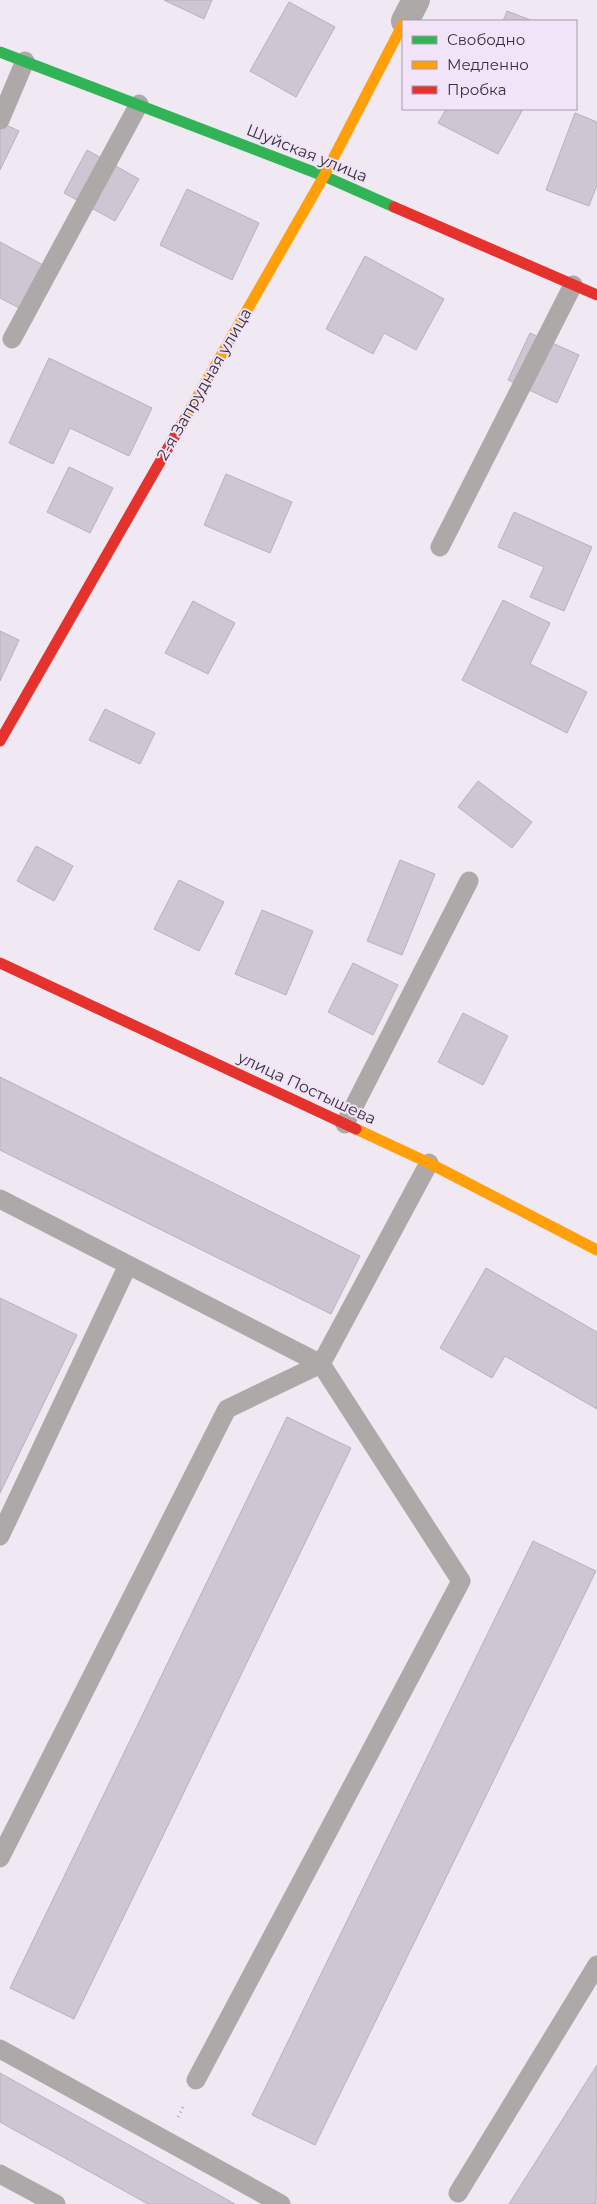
<svg xmlns="http://www.w3.org/2000/svg" width="597" height="2204" font-family="Montserrat,sans-serif">
  <style>
    .building { fill: #cec6d2; stroke: #b8b2bb }
    .lines { fill: none; stroke-linecap: round; stroke-linejoin: round }
    .path { stroke: #ada9ac; stroke-width: 3; stroke-dasharray: 1 4; stroke-linecap: butt }
    .lane { stroke: #ada9a8; stroke-width: 19 }
    .street { stroke: #ada9a8; stroke-width: 28 }
    .fast { stroke: #30b455; stroke-width: 11 }
    .slow { stroke: #ff9f0a; stroke-width: 11 }
    .jam { stroke: #e5322d; stroke-width: 11 }
    .labels { text-anchor: middle; dominant-baseline: central; stroke-width: 4; stroke-linejoin: round; paint-order: stroke }
    .street-label { font-size: 16px; fill: #363139; stroke: #f1e3f8 }
  </style>
  <rect width="100%" height="100%" fill="#f0e8f3"/>
  <path class="building" d="M164 0H212L204 19Z
    M289 2 335 27 296 97 250 71Z
    M507 11 533 21H503Z
    M446 109H523L498 154 438 123Z
    M575 113 597 122V185L589 206 546 190Z
    M0 122 19 131 0 170Z
    M87 150 139 179 115 221 64 193Z
    M187 189 259 223 232 280 160 245Z
    M0 242 45 266 21 309 0 298Z
    M365 256 444 299 416 350 384 333 373 354 326 329Z
    M530 333 579 355 557 403 508 380Z
    M49 358 152 408 129 456 70 428 53 464 9 443Z
    M69 467 113 488 90 533 47 512Z
    M226 474 292 502 270 553 204 525Z
    M514 512 592 547 564 611 530 597 544 567 498 547Z
    M503 600 550 623 530 664 587 692 567 733 462 680Z
    M193 601 235 623 208 674 165 653Z
    M0 631 19 640 0 681Z
    M105 709 155 733 140 764 89 740Z
    M478 781 532 822 512 848 458 807Z
    M36 846 73 866 54 901 17 881Z
    M400 860 435 874 402 955 367 941Z
    M179 880 224 902 199 951 154 929Z
    M262 910 313 931 286 995 235 974Z
    M353 963 398 985 373 1035 328 1012Z
    M463 1013 508 1036 483 1085 438 1062Z
    M0 1077 360 1256 331 1314 0 1150Z
    M486 1268 597 1332V1409L505 1356 492 1378 440 1348Z
    M0 1298 77 1335 0 1493Z
    M287 1417 351 1448 74 2019 10 1988Z
    M533 1541 596 1571 315 2145 252 2115Z
    M597 2065 596 2204H509Z
    M0 2073 235 2204H148L0 2122Z"/>
  <g class="lines">
    <path class="path" d="M178 2117 184 2105"/>
    <path class="lane" d="M0 120 25 61
      M12 339 139 104
      M440 547 573 285
      M345 1124 469 881
      M0 1199 321 1364 461 1581 196 2080
      M0 1536 128 1265
      M0 1858 227 1409 321 1364 429 1163
      M0 2049 281 2204
      M0 2174 56 2204
      M458 2193 597 1965"/>
    <path class="street" d="M405 21 416 0"/>
    <path class="fast" d="M0 52 324 176 394 207"/>
    <path class="slow" d="M184 420 324 176 403 24
      M356 1129 429 1163 597 1250"/>
    <path class="jam" d="M394 207 597 295
      M0 741 184 420
      M0 963 356 1129"/>
  </g>
  <g class="labels">
    <g class="street-label">
      <text transform="translate(307 153) rotate(22)">Шуйская улица</text>
      <text transform="translate(204 384) rotate(-60)">2-я Запрудная улица</text>
      <text transform="translate(307 1088) rotate(25)">улица Постышева</text>
    </g>
  </g>
  <rect x="402" y="20" width="175" height="90" fill="#f1e3f8" stroke="#a69cac"/>
  <rect x="412" y="36" width="25" height="8" fill="#30b455" stroke="#a69cac"/>
  <text x="447" y="45" font-size="15" fill="#363139">Свободно</text>
  <rect x="412" y="61" width="25" height="8" fill="#ff9f0a" stroke="#a69cac"/>
  <text x="447" y="70" font-size="15" fill="#363139">Медленно</text>
  <rect x="412" y="86" width="25" height="8" fill="#e5322d" stroke="#a69cac"/>
  <text x="447" y="95" font-size="15" fill="#363139">Пробка</text>
</svg>
